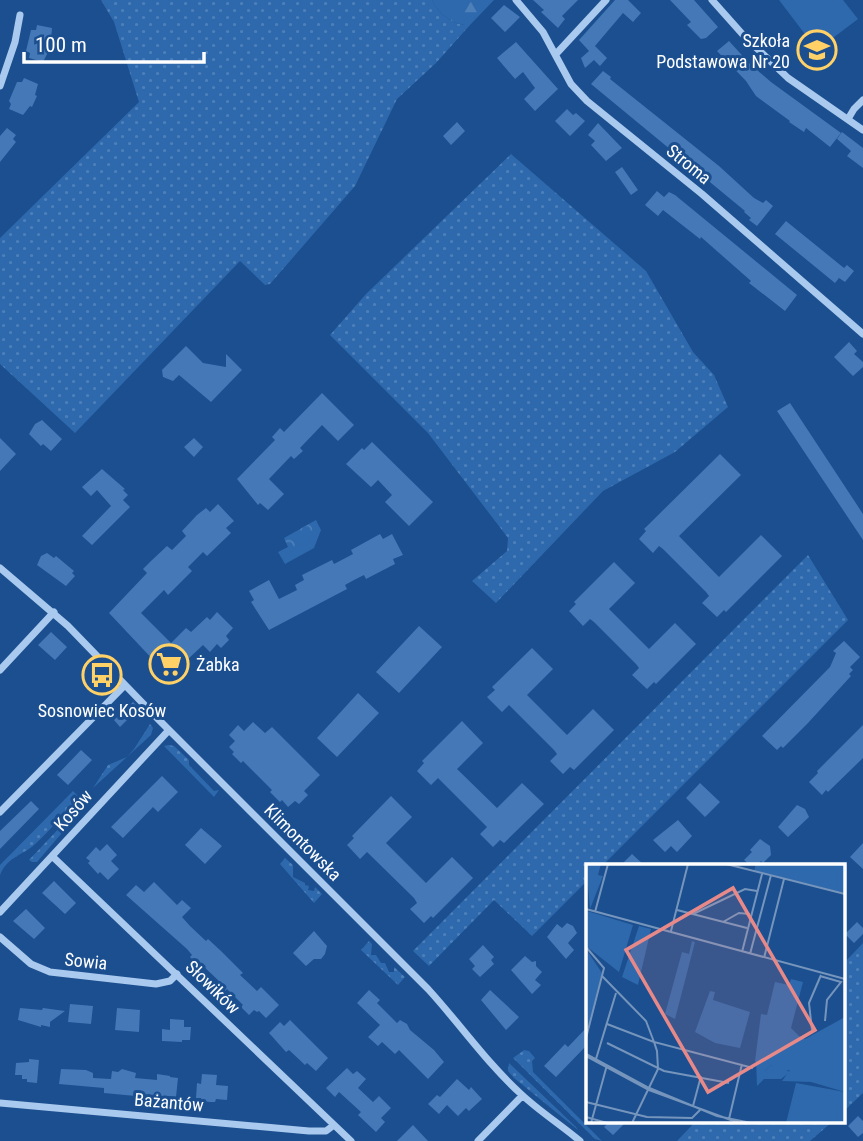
<svg xmlns="http://www.w3.org/2000/svg" width="863" height="1141" font-family="'Roboto Condensed',sans-serif">
  <style>
    .grass { fill: url(#grass-dots) }
    .forest { fill: url(#forest-firs) }
    .park { fill: url(#park-crowns) }
    .pitch { fill: #2e69ad }
    .building { fill: #4478b7 }
    .lines { fill: none; stroke-linecap: round; stroke-linejoin: round }
    .street { stroke: #a9c9ee; stroke-width: 7 }
    .labels { text-anchor: middle; dominant-baseline: central; stroke-width: 6; stroke-linejoin: round; paint-order: stroke }
    .poi-label { font-size: 18px; fill: #fff; stroke: #1b4f8f; text-anchor: end }
    .street-label { font-size: 18px; fill: #fff; stroke: #1b4f8f }
    .inset-road { fill: none; stroke: #7695bc; stroke-width: 2 }
    .view { fill: #e88989; fill-opacity: 0.15; stroke: #e88989; stroke-width: 3.5 }
    .inset-edge { fill: none; stroke: #fff; stroke-width: 3.5 }
  </style>
  <defs>
    <pattern id="grass-dots" width="8" height="8" patternUnits="userSpaceOnUse" patternTransform="scale(1.75)"><rect width="8" height="8" fill="#2e69ad"/><path d="M2 2h.1M6 6h.1" fill="none" stroke="#4d80b9" stroke-width="1.8" stroke-linecap="round"/></pattern>
    <pattern id="forest-firs" width="22" height="20" patternUnits="userSpaceOnUse" patternTransform="scale(1.75)"><rect width="22" height="20" fill="#2e69ad"/><path d="M5 1l3.5 6h-7zM16 11l3.5 6h-7z" fill="#4d80b9"/></pattern>
    <pattern id="park-crowns" width="20" height="18" patternUnits="userSpaceOnUse" patternTransform="scale(1.75)"><rect width="20" height="18" fill="#2e69ad"/><path d="M2 6a3 3 0 1 1 6 0M12 15a3 3 0 1 1 6 0" fill="none" stroke="#4d80b9"/></pattern>
  </defs>
  <rect width="100%" height="100%" fill="#1b4f8f"/>
  <path class="grass" d="M101 0H432C440 15 453 26 470 25L436 63 397 99 355 186 270 284 265 285 240 261 75 433 0 364V238L139 102 114 22Z
    M511 154 646 271 693 352 714 375 728 407 675 452 603 491 496 603 472 581 507 551 508 538 428 433 330 335 366 294Z
    M808 555 848 620 602 866H588V880L532 936 494 900 429 966 413 951Z
    M150 724 153 728 151 735 93 788 108 765 127 757 134 749Z
    M169 745 174 746 189 760V765L214 791 219 790 214 797 164 746Z
    M73 791 79 797C64 813 49 832 33 846 20 856 7 858 0 875V865Z
    M64 823 67 827 37 862H32L29 860Z
    M285 858 293 865V877L305 883V885L309 886 308 890 314 891 315 887 322 894 314 903 280 864Z
    M369 941 372 944 371 955H376L381 963H385L389 972H394V967L405 977 398 985 361 950Z
    M863 943V1093L844 1111V963Z
    M524 1050 529 1051 535 1058 532 1061 533 1072 602 1141 595 1139 513 1058Z
    M509 1063 576 1127 578 1130 514 1078 508 1071Z
    M695 1122H832L810 1141H677Z"/>
  <path class="forest" d="M432 0H494L470 25C453 26 440 15 432 0Z"/>
  <path class="park" d="M316 520 321 530 314 548 285 564 278 552 288 547 284 538Z"/>
  <path class="pitch" d="M779 0H843L858 19 817 50Z"/>
  <path class="building" d="M533 0H578L562 16 565 19 558 28 541 12 544 10Z
    M615 0H628L641 13 633 22 623 13 595 46 607 58 600 66 594 60 585 68 581 58 589 51 579 40Z
    M670 0H694L718 27 706 38 701 39 687 25 691 22Z
    M504 5 520 17 505 32 491 18Z
    M37 25 52 28 51 40H54L51 52H48L43 62 29 58 30 53 26 51 31 30H36Z
    M729 41 750 64 771 82 841 133 830 147 806 128 804 132 789 122 790 121 756 96 746 81 717 51Z
    M516 42 558 89 535 111 524 99 535 88 523 72 515 79 497 58Z
    M603 71 611 77 610 79 719 166 754 198 763 203 766 200 773 206 757 226 749 220 751 218 744 212 745 211 591 84Z
    M24 78 38 84 35 95 37 96 32 107 30 106 23 115 9 109 11 104 9 101 17 82H22Z
    M567 109 573 115 576 113 585 121 570 136 555 121Z
    M457 122 465 131 451 145 443 136Z
    M598 123 622 148 606 161 591 145 595 141 588 135Z
    M7 128 16 135 13 139 16 142 0 162V136Z
    M842 132 863 148V168L847 156 851 151 837 139Z
    M622 167 638 190 631 195 615 172Z
    M657 191 664 197 669 192 675 195 797 295 785 311 749 283 751 281 701 237 700 239 663 210 658 216 645 205Z
    M786 221 844 268 847 265 854 271 845 282 839 278 835 283 775 234Z
    M849 342 857 351 854 354 863 362V367L853 376 834 357Z
    M186 346 203 363 226 367V354L242 370 211 402 179 375 173 381 163 377 162 370Z
    M322 393 354 425 338 441 322 425 300 448 303 451 294 459 291 456 269 479 284 494 268 510 260 503 258 505 237 479 275 440 272 437 280 428 284 432Z
    M790 403 863 514V540L777 411Z
    M42 420 62 439 51 451 43 444 41 446 29 434 35 424Z
    M0 438 16 454 0 471Z
    M194 438 203 447 194 457 184 447Z
    M372 442 433 502 409 526 385 502 392 495 378 480 371 487 346 464 362 448 364 450Z
    M720 454 741 475 679 536 719 577 761 535 782 556 726 612 724 610 717 617 702 603 709 596 706 592 663 549 659 546 653 553 639 539 646 531 644 529Z
    M102 469 125 489 123 490 128 495 123 500 130 507 92 545 82 536 111 506 97 490 91 496 82 487Z
    M218 504 234 521 226 528 231 533 207 556 203 552 188 567 192 571 168 595 164 590 141 613 171 643 186 628 191 632 207 617 210 620 217 612 233 628 226 636 229 640 221 648 217 644 210 652 203 645 171 675 158 665 109 613 147 573 143 569 151 561 167 546 172 550 186 536 182 531 197 515 206 508 210 512Z
    M380 534 383 539 392 534 403 555 393 559 395 564 366 579 364 575 354 580 345 585 347 589 269 630 251 602 254 600 249 591 269 580 279 599 297 590 295 585 304 580 302 575 332 560 334 564 353 554 351 550Z
    M47 553 54 558 56 556 74 571 72 573 75 576 66 586 37 565 41 556Z
    M614 562 635 583 609 609 649 649 675 623 696 644 656 684 654 682 647 689 632 675 639 668 636 664 594 622 590 619 583 626 569 611 576 604 574 602Z
    M419 626 442 647 399 693 376 672Z
    M51 632 67 647 55 660 38 645Z
    M844 641 860 657 850 667 853 670 849 674 851 676 808 723 783 748 781 746 777 750 762 736 830 667 836 653 833 651Z
    M532 648 553 669 527 695 567 735 593 709 614 730 574 770 570 767 563 774 550 761 557 754 554 750 509 705 502 712 487 697 495 690 492 687Z
    M358 693 379 713 337 757 317 738Z
    M133 702 139 708 120 727 114 720Z
    M462 721 483 743 457 769 497 808 522 783 544 804 504 843 500 840 493 847 480 834 487 827 438 778 431 785 417 771 424 763 422 761Z
    M253 722 265 733 272 727 320 775 304 791 308 795 299 804 295 801 288 807 282 800 280 802 270 792 272 790 243 761 241 763 232 754 234 752 229 747 235 741 229 735 238 725 244 731Z
    M863 725V758L828 792 826 790 822 795 809 782 818 773 817 771Z
    M81 750 92 760 68 785 57 775Z
    M162 776 178 792 158 812 153 807 123 838 111 827Z
    M700 783 720 802 705 817 686 798Z
    M391 796 412 817 386 843 426 883 452 857 473 878 433 918 431 916 424 923 410 909 417 903 414 898 367 852 360 859 347 845 354 838 352 836Z
    M31 801 39 809 0 849V831Z
    M797 805 805 809 809 817 788 837 778 827Z
    M678 820 692 836 677 852 671 846 665 852 653 840Z
    M201 828 222 846 205 864 185 845Z
    M760 839 770 846 771 855 763 863 761 861 756 866H751L744 860 752 852 750 850Z
    M863 843V869L850 857Z
    M107 844 117 855 111 861 119 869 108 880 100 872 98 874 88 863 90 861 86 858 96 847 100 851Z
    M632 854 645 866H620Z
    M54 881 76 903 65 914 42 893Z
    M154 882 177 905 182 900 191 908 182 917 190 926 206 941 208 939 221 951 243 973 240 975 257 991 261 987 279 1005 266 1018 259 1011 257 1012 254 1010 249 1015 241 1007 243 1005 227 989 225 991 218 984 220 982 199 962 197 964 190 957 192 955 187 949 126 895 136 885 144 892Z
    M26 909 45 928 34 939 13 921Z
    M857 922 863 928V934L854 943 845 934Z
    M567 923 573 926 577 933 568 943 574 950 566 959 547 937 557 924 562 928Z
    M314 931 327 946 325 954 321 959H314L306 966 293 953Z
    M483 945 494 957 491 960 494 964 480 977 472 969 475 966 469 959Z
    M525 956 532 962 536 961V966L542 972 535 980 541 985 532 994 511 970Z
    M369 990 380 1000 377 1003 397 1023 400 1020 407 1024 410 1030 434 1050 444 1062 428 1079 399 1050 395 1054 382 1042 378 1046 368 1037 380 1025 357 1003Z
    M490 990 519 1017 506 1030 481 1000Z
    M70 1004 93 1006 91 1024 68 1022Z
    M20 1008 42 1010 43 1008 65 1011 50 1022V1027L41 1025V1027L18 1020Z
    M117 1008 140 1010 139 1032 115 1030Z
    M170 1019 184 1020V1027H191L190 1040H182V1042L162 1041V1029L170 1030Z
    M290 1020 328 1058 316 1071 307 1063 305 1065 289 1050 286 1052 269 1033 280 1022 284 1026Z
    M588 1026V1044L556 1077 544 1066 565 1044 568 1047Z
    M29 1059 39 1060 37 1083 27 1082V1079H22V1075H15L16 1063 29 1062Z
    M347 1068 353 1074 357 1071 366 1079 358 1088 373 1102 379 1096 391 1108 381 1118 385 1122 376 1132 358 1115 361 1112 339 1092 335 1097 326 1088Z
    M61 1069 86 1070 93 1073V1078L111 1079 112 1071 118 1072 122 1069 136 1073 135 1078 157 1080V1074L170 1076V1077L178 1078 176 1097 168 1096 167 1099 104 1093V1088L59 1084Z
    M202 1074 217 1075 216 1085 228 1086 227 1100 216 1099 215 1102H210L201 1101V1098H196L197 1083 201 1084Z
    M457 1079 469 1090 471 1087 482 1099 469 1111 466 1108 458 1116 447 1105 439 1114 428 1104 437 1095 440 1097Z
    M858 1116 863 1121V1133L858 1137 848 1126Z
    M609 1122H626L613 1135 604 1127Z
    M413 1125 428 1141H397Z"/>
  <g class="lines">
    <path class="street" d="M516 0 543 32 571 84 587 101 702 194 863 334
      M712 0 745 37 788 78 863 130
      M556 54 606 0
      M0 86 15 42 20 15
      M848 119 854 109 863 100
      M0 568 68 626 158 719 428 989C460 1024 486 1062 521 1094 539 1111 561 1125 580 1141
      M0 670 54 612
      M0 812 125 685
      M53 857 351 1141
      M0 912 169 730
      M0 937 31 964 50 972 156 984 170 981 177 974
      M0 1103 309 1131H326L334 1125
      M478 1141 522 1096"/>
  </g>
  <defs>
    <g id="school-ring" transform="scale(2.0125)"><circle r="9.5" fill="#1b4f8f" stroke="#ffd166" stroke-width="1.5"/><path d="M0-5L7-2L0 1L-7-2ZM-4 1L0 2.5L4 1V4Q0 6-4 4Z" fill="#ffd166"/></g>
    <g id="supermarket-ring" transform="scale(2.0125)"><circle r="9.5" fill="#1b4f8f" stroke="#ffd166" stroke-width="1.5"/><path d="M-6-5.5h2.5l.6 2H6L4.5 2H-2.5L-4.4-4H-6ZM-1.5 3.2a1.3 1.3 0 1 0 .1 0ZM3 3.2a1.3 1.3 0 1 0 .1 0Z" fill="#ffd166"/></g>
    <g id="bus-ring" transform="scale(2.0125)"><circle r="9.5" fill="#1b4f8f" stroke="#ffd166" stroke-width="1.5"/><path d="M-5-6H5V4H4V6H2V4H-2V6H-4V4H-5ZM-3.5-4V0h7V-4ZM-3.5 1.2v1.5H-2V1.2ZM2 1.2v1.5H3.5V1.2Z" fill="#ffd166"/></g>
  </defs>
  <g fill-rule="evenodd">
    <use href="#school-ring" x="817" y="50"/>
    <use href="#supermarket-ring" x="169" y="664"/>
    <use href="#bus-ring" x="102" y="675"/>
  </g>
  <g class="labels">
    <g class="poi-label">
      <text x="790" y="40">Szkoła<tspan x="790" dy="21">Podstawowa Nr 20</tspan></text>
      <text x="196" y="664" text-anchor="start">Żabka</text>
      <text x="102" y="710" text-anchor="middle">Sosnowiec Kosów</text>
    </g>
    <g class="street-label">
      <text transform="translate(689 164) rotate(39)">Stroma</text>
      <text transform="translate(73 810) rotate(-49)">Kosów</text>
      <text transform="translate(303 842) rotate(45)">Klimontowska</text>
      <text transform="translate(86 961) rotate(6)">Sowia</text>
      <text transform="translate(213 987) rotate(44)">Słowików</text>
      <text transform="translate(169 1102) rotate(5)">Bażantów</text>
    </g>
  </g>
  <g transform="translate(586 864)">
    <rect width="259" height="259" fill="#1b4f8f"/>
    <path d="M0 0H15L12 11 17 12 4 45ZM170 0H259V29L168 7ZM1 47 47 61 33 108 0 82ZM53 62 65 65 52 121 36 113ZM106 77 109 78 89 155 79 150 96 88 103 90ZM0 85 16 109 0 171ZM205 115 217 118 205 164 213 172 219 175 259 153V228L225 218 196 217 204 206 195 208 185 201 179 207 169 197 175 150 181 151 189 118 203 121ZM124 127 129 128 127 136 164 148 154 184 129 179 109 168Z" fill="#2e69ad"/>
    <path d="M170 196 177 198 179 207 185 201 204 208 195 215H178L171 222Z" fill="#2e69ad"/>
    <path d="M210 219 259 228V259H200Z" fill="#2e69ad"/>
    <path class="inset-road" d="M140 0 259 30M0 45 259 115M91 46 161 64M9 48 22 0M107 50 159 25 171 27M137 58 153 49 164 50M85 67 102 0M0 83 18 104 0 174M156 88 176 10M164 90 185 11M178 94 198 15M16 112 60 157 68 178 167 204M234 112 255 118 241 136 239 157M21 160 68 178 71 187 72 205 46 259M226 166 223 139 235 111M21 179 78 207 143 219M0 190 61 223 131 252 165 259M0 192 63 226 153 259M10 195 30 129M0 238 61 253 106 254 115 245M107 242 115 212M0 253 21 259M143 255 156 200M5 259 21 201"/>
    <path class="view" d="M147 24 229 166 122 228 40 86Z"/>
    <rect width="259" height="259" class="inset-edge"/>
  </g>
  <path d="M24 52v10h180v-10" fill="none" stroke="#ffffff" stroke-width="3.5"/>
  <text x="35" y="52" font-size="21" fill="#ffffff" stroke="#1b4f8f" stroke-width="5" paint-order="stroke">100 m</text>
</svg>
